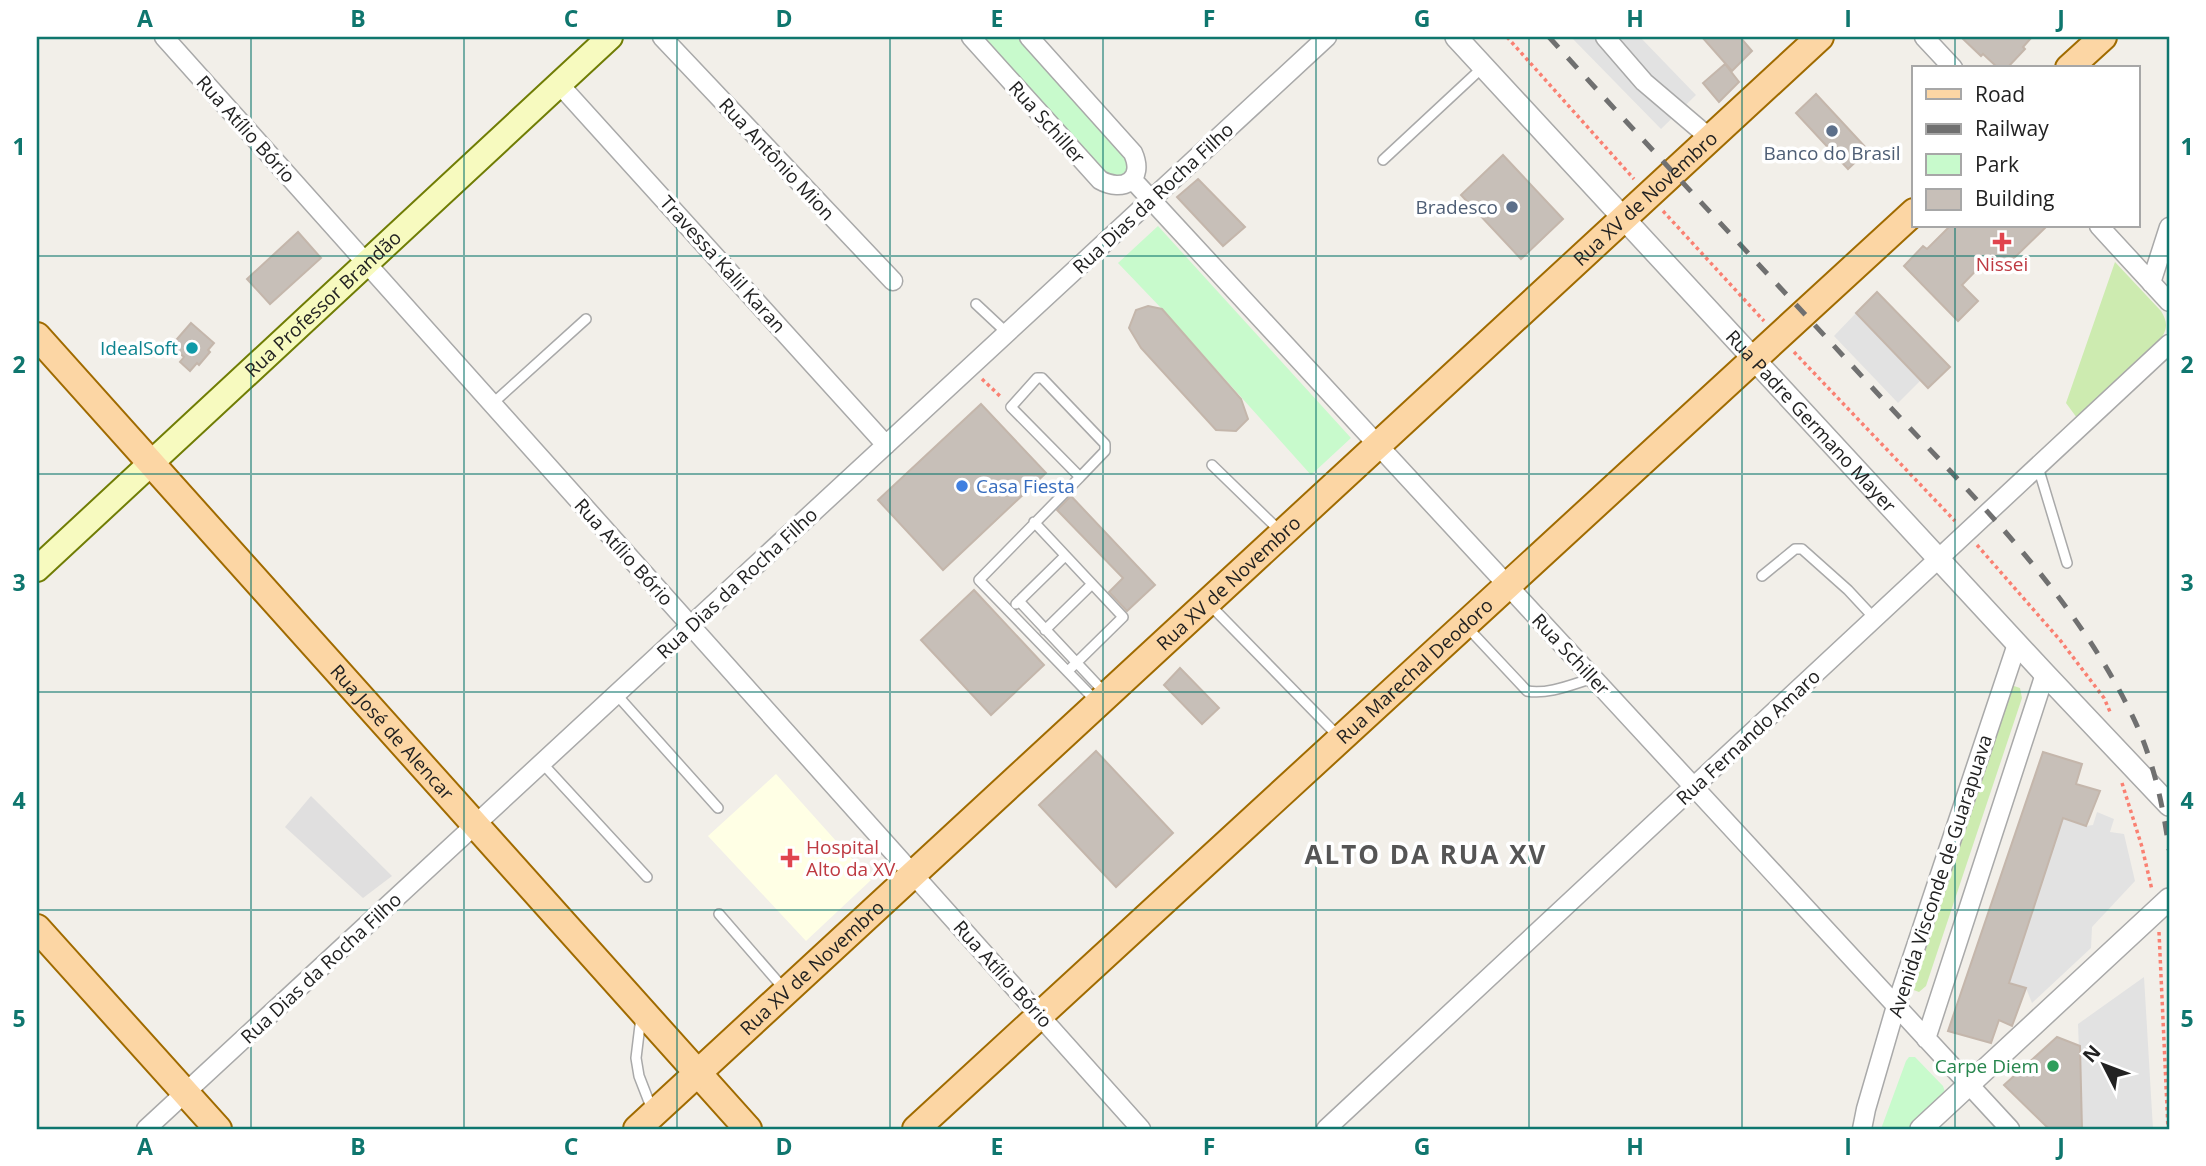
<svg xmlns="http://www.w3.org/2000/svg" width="2206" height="1166" font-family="'Open Sans',sans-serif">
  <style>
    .residential { fill: #e0dfdf }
    .education { fill: #ffffe5 }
    .grass { fill: #cdebb0 }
    .park { fill: #c8facc }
    .parking { fill: #e2e2e2 }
    .building { fill: #c7bfb8; stroke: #c4b6ab; stroke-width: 2 }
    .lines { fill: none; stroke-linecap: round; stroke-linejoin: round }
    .service-casing { stroke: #a9a9a9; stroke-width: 12 }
    .minor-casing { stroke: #a9a9a9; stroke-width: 21 }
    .tertiary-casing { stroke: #a9a9a9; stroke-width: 24 }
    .secondary-casing { stroke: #707d05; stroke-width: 28 }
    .primary-casing { stroke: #a06b00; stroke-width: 30 }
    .path { stroke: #fa8072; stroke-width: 3.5; stroke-dasharray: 3.5 3.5; stroke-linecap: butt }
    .service { stroke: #fff; stroke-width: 9 }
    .minor { stroke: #fff; stroke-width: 18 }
    .tertiary { stroke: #fff; stroke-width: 21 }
    .secondary { stroke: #f7fabf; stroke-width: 24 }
    .primary { stroke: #fcd6a4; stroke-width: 26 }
    .rail { stroke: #707070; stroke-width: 5; stroke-dasharray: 14 14; stroke-linecap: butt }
    .grid { fill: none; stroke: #0f766e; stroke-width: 2; stroke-opacity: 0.55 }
    .service-dot { fill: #5c6f8a; stroke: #fff; stroke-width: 2.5 }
    .health-dot { fill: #e0444e; stroke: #fff; stroke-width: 2.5 }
    .culture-dot { fill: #0f9aa8; stroke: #fff; stroke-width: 2.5 }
    .shop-dot { fill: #3f7fe0; stroke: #fff; stroke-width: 2.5 }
    .leisure-dot { fill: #2e9e5b; stroke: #fff; stroke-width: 2.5 }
    .labels { text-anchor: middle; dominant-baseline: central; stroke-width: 7; stroke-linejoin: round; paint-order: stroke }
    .street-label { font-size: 19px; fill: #222; stroke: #fff }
    .service-label { font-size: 19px; fill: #4e5e75; stroke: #fff }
    .health-label { font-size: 19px; fill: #be3a42; stroke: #fff }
    .culture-label { font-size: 19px; fill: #0d838f; stroke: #fff; text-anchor: end }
    .shop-label { font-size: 19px; fill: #366cbe; stroke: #fff; text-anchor: start }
    .leisure-label { font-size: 19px; fill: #27864d; stroke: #fff; text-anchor: end }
    .district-label { font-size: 26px; font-weight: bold; letter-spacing: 2px; fill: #555; stroke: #fff }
    .neatline { fill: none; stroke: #0f766e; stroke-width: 2.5 }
    .grid-label { font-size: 23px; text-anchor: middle; font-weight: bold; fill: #0f766e }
  </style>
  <rect width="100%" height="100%" fill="#f2efe9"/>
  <path class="residential" d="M311 796 392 876 363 898 285 827Z"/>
  <path class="education" d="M776 774 871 880 806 941 708 836Z"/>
  <path class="grass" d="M2115 262 2161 311C2167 321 2168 327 2162 337L2077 418 2066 403Z
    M2011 685 2020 688 2022 698 1926 986 1919 992 1911 989Z"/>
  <path class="park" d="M980 37H1018L1126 157 1128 168 1125 175 1116 178 1105 177Z
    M1158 226 1351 438 1311 475 1162 309 1118 263Z
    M1909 1057H1915L1943 1086 1945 1092 1914 1129H1881L1906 1061Z"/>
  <path class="parking" d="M1571 37H1640L1696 95 1661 129Z
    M1856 313 1920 381 1898 403 1834 336Z
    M2097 812 2114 819 2110 832 2124 834 2135 881 2092 927 2091 948 2032 1003 2026 988 2009 983 2063 818 2086 826 2093 825Z
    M2144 977 2153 1129H2082L2078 1024Z"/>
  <path class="building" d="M1702 37H1740L1752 51 1732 71Z
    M1961 37H2032L2023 47 2025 49 2008 67 1998 68 1983 54 1981 56Z
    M1725 64 1739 82 1719 102 1703 83Z
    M1816 94 1868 150 1848 169 1796 113Z
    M1503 155 1563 219 1521 259 1461 195Z
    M1198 179 1245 227 1223 246 1177 197Z
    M1950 226H2047L2010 262 1996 266 1988 258 1962 285 1978 301 1958 321 1904 266 1923 246 1927 249Z
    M298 232 321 258 270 304 247 279Z
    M1877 292 1950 367 1928 388 1856 313Z
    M1148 306 1162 309 1241 399 1248 419 1236 431 1216 430 1141 348 1129 328 1136 310Z
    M191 323 214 343 208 350 210 352 199 365 197 363 190 371 180 362 184 357 171 346Z
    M981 404 1046 473 943 570 878 500Z
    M1071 496 1155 585 1127 611 1109 592 1123 578 1057 510Z
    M974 590 1044 665 991 715 921 640Z
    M1180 668 1219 708 1202 724 1164 685Z
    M1096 751 1173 833 1116 887 1039 805Z
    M2043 752 2082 764 2076 784 2100 791 2086 826 2063 818 2009 983 2026 988 2012 1026 1999 1020 1991 1043 1948 1031Z
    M2057 1037 2080 1046 2082 1129H2049L2004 1085Z"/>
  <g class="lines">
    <g class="service-casing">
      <path id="service" d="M1383 160 1483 67
        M976 304 1007 333
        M492 404 586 319
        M1212 465 1281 532
        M2038 467 2067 563
        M1080 477 1105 451V444L1042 378H1037L1011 407 1080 477 979 580 1096 701
        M1034 522 1123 617 1068 671
        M1762 576 1795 549H1802L1848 590 1875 619
        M1019 601 1106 694
        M1016 604 1065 556
        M1210 605 1340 738
        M1467 627 1527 691C1548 695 1573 684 1593 678
        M1045 630 1092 584
        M616 694 718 808
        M542 763 647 877
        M719 914 785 990
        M641 1017 636 1058 639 1076 653 1112"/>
    </g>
    <g class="minor-casing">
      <path id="minor" d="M164 37 1141 1129
        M662 37 893 281
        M971 37 1100 180C1123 193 1145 180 1133 153L1029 37
        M1605 37 1644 82 1711 139
        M1924 37 1953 68
        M559 84 886 445
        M1132 179 2010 1129
        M2099 226 2169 302
        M2151 283 2169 227
        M1926 1039 2045 674
        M146 1129 1327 37
        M1326 1129 2169 344
        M1862 1129 1866 1109 1896 1006 2017 644"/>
    </g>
    <g class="tertiary-casing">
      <g id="tertiary">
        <path id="s1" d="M1456 37 2045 674 2169 805"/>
        <path d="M1921 1129 2169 899"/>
      </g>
    </g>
    <g class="secondary-casing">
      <g id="secondary">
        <path id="s2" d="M37 569 610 37"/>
      </g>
    </g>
    <g class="primary-casing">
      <g id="primary">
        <path d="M2069 68 2103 37"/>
        <path id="s3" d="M37 336 748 1129"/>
        <path d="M37 928 218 1129"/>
        <path id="s4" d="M637 1129 1820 37"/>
        <path id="s5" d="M916 1129 1914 212"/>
      </g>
    </g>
    <path class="path" d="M1507 37 1634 179
      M1663 211 1764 321
      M1794 352 1955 521
      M982 379 1002 398
      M1977 545 2060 640 2104 698 2111 714
      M2122 783 2142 847 2152 890
      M2159 932 2168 1129"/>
    <use href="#service" class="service"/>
    <use href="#minor" class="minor"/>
    <use href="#tertiary" class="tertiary"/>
    <use href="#secondary" class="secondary"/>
    <use href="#primary" class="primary"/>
    <path class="rail" d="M1549 37C1654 153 1762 267 1868 383 1962 486 2069 586 2131 713 2152 755 2163 803 2169 850"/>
  </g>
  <path class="grid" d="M251 37V1129M464 37V1129M677 37V1129M890 37V1129M1103 37V1129M1316 37V1129M1529 37V1129M1742 37V1129M1955 37V68M1955 226V1129M37 256H2169M37 474H2169M37 692H2169M37 910H2169"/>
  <g class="service-dot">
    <circle cx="1832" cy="131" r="7"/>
    <circle cx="1512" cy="207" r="7"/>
  </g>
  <g class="health-dot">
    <path d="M1998.5 231.5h7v7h7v7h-7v7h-7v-7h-7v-7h7z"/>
    <path d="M786.5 847.5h7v7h7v7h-7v7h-7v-7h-7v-7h7z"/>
  </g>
  <circle class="culture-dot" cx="192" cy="348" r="7"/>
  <circle class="shop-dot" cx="962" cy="486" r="7"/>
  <circle class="leisure-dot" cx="2053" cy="1066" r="7"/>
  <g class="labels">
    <g class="street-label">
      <text transform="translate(1047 122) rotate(48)">Rua Schiller</text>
      <text transform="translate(246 129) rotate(48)">Rua Atílio Bório</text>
      <text transform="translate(777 159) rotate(47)">Rua Antônio Mion</text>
      <text transform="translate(1153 198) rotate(-43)">Rua Dias da Rocha Filho</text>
      <text stroke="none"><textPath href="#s4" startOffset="1372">Rua XV de Novembro</textPath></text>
      <text transform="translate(723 264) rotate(48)">Travessa Kalil Karan</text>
      <text stroke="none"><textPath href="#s2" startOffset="390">Rua Professor Brandão</textPath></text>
      <text stroke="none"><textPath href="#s1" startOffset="523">Rua Padre Germano Mayer</textPath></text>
      <text transform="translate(624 552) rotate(48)">Rua Atílio Bório</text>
      <text stroke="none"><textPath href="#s4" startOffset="805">Rua XV de Novembro</textPath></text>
      <text transform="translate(737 583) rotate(-43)">Rua Dias da Rocha Filho</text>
      <text transform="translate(1571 654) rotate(47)">Rua Schiller</text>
      <text stroke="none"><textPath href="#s5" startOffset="677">Rua Marechal Deodoro</textPath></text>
      <text stroke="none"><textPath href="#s3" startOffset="532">Rua José de Alencar</textPath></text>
      <text transform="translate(1748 737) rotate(-43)">Rua Fernando Amaro</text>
      <text transform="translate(1940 876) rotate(-72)">Avenida Visconde de Guarapuava</text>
      <text stroke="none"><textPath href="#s4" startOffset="238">Rua XV de Novembro</textPath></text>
      <text transform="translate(321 968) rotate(-43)">Rua Dias da Rocha Filho</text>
      <text transform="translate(1003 974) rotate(48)">Rua Atílio Bório</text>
    </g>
    <g class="service-label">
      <text x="1832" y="153">Banco do Brasil</text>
      <text x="1498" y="207" text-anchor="end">Bradesco</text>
    </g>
    <g class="health-label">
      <text x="2002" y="264">Nissei</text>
      <text x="806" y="847" text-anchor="start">Hospital<tspan x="806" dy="22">Alto da XV</tspan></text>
    </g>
    <g class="culture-label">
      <text x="178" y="348">IdealSoft</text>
    </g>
    <g class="shop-label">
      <text x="976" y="486">Casa Fiesta</text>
    </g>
    <g class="leisure-label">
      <text x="2039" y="1066">Carpe Diem</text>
    </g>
    <g class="district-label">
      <text x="1426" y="854">ALTO DA RUA XV</text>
    </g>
  </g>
  <rect width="2206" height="1166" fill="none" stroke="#ffffff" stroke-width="77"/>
  <rect x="1912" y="66" width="228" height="161" fill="#ffffff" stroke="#a7a7a7" stroke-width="2"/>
  <rect x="1926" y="89" width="35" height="10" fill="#fcd6a4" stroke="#a7a7a7" stroke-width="2"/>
  <text x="1975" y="102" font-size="21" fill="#222222">Road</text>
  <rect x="1926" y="124" width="35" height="10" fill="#707070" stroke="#a7a7a7" stroke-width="2"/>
  <text x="1975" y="136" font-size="21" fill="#222222">Railway</text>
  <rect x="1926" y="154" width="35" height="21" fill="#c8facc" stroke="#a7a7a7" stroke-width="2"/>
  <text x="1975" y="172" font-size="21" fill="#222222">Park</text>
  <rect x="1926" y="189" width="35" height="21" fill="#c7bfb8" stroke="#a7a7a7" stroke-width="2"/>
  <text x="1975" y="206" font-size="21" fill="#222222">Building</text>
  <g transform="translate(2104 1065) rotate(312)" stroke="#ffffff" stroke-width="5" paint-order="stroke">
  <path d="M0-5L12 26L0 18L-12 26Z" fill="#222222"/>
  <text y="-10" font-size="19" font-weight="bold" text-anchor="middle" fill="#222222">N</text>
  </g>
  <rect x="38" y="38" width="2130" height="1090" class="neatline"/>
  <g class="grid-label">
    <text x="145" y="27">A</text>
    <text x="358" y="27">B</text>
    <text x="571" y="27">C</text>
    <text x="784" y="27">D</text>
    <text x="997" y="27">E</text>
    <text x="1209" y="27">F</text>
    <text x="1422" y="27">G</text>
    <text x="1635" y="27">H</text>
    <text x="1848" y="27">I</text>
    <text x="2061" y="27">J</text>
    <text x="19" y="155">1</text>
    <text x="2187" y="155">1</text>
    <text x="19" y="373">2</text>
    <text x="2187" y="373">2</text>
    <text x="19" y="591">3</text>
    <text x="2187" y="591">3</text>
    <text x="19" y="809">4</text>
    <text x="2187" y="809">4</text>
    <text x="19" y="1027">5</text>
    <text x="2187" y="1027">5</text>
    <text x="145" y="1155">A</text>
    <text x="358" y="1155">B</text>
    <text x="571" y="1155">C</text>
    <text x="784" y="1155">D</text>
    <text x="997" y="1155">E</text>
    <text x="1209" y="1155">F</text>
    <text x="1422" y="1155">G</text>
    <text x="1635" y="1155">H</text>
    <text x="1848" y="1155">I</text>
    <text x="2061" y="1155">J</text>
  </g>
</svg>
